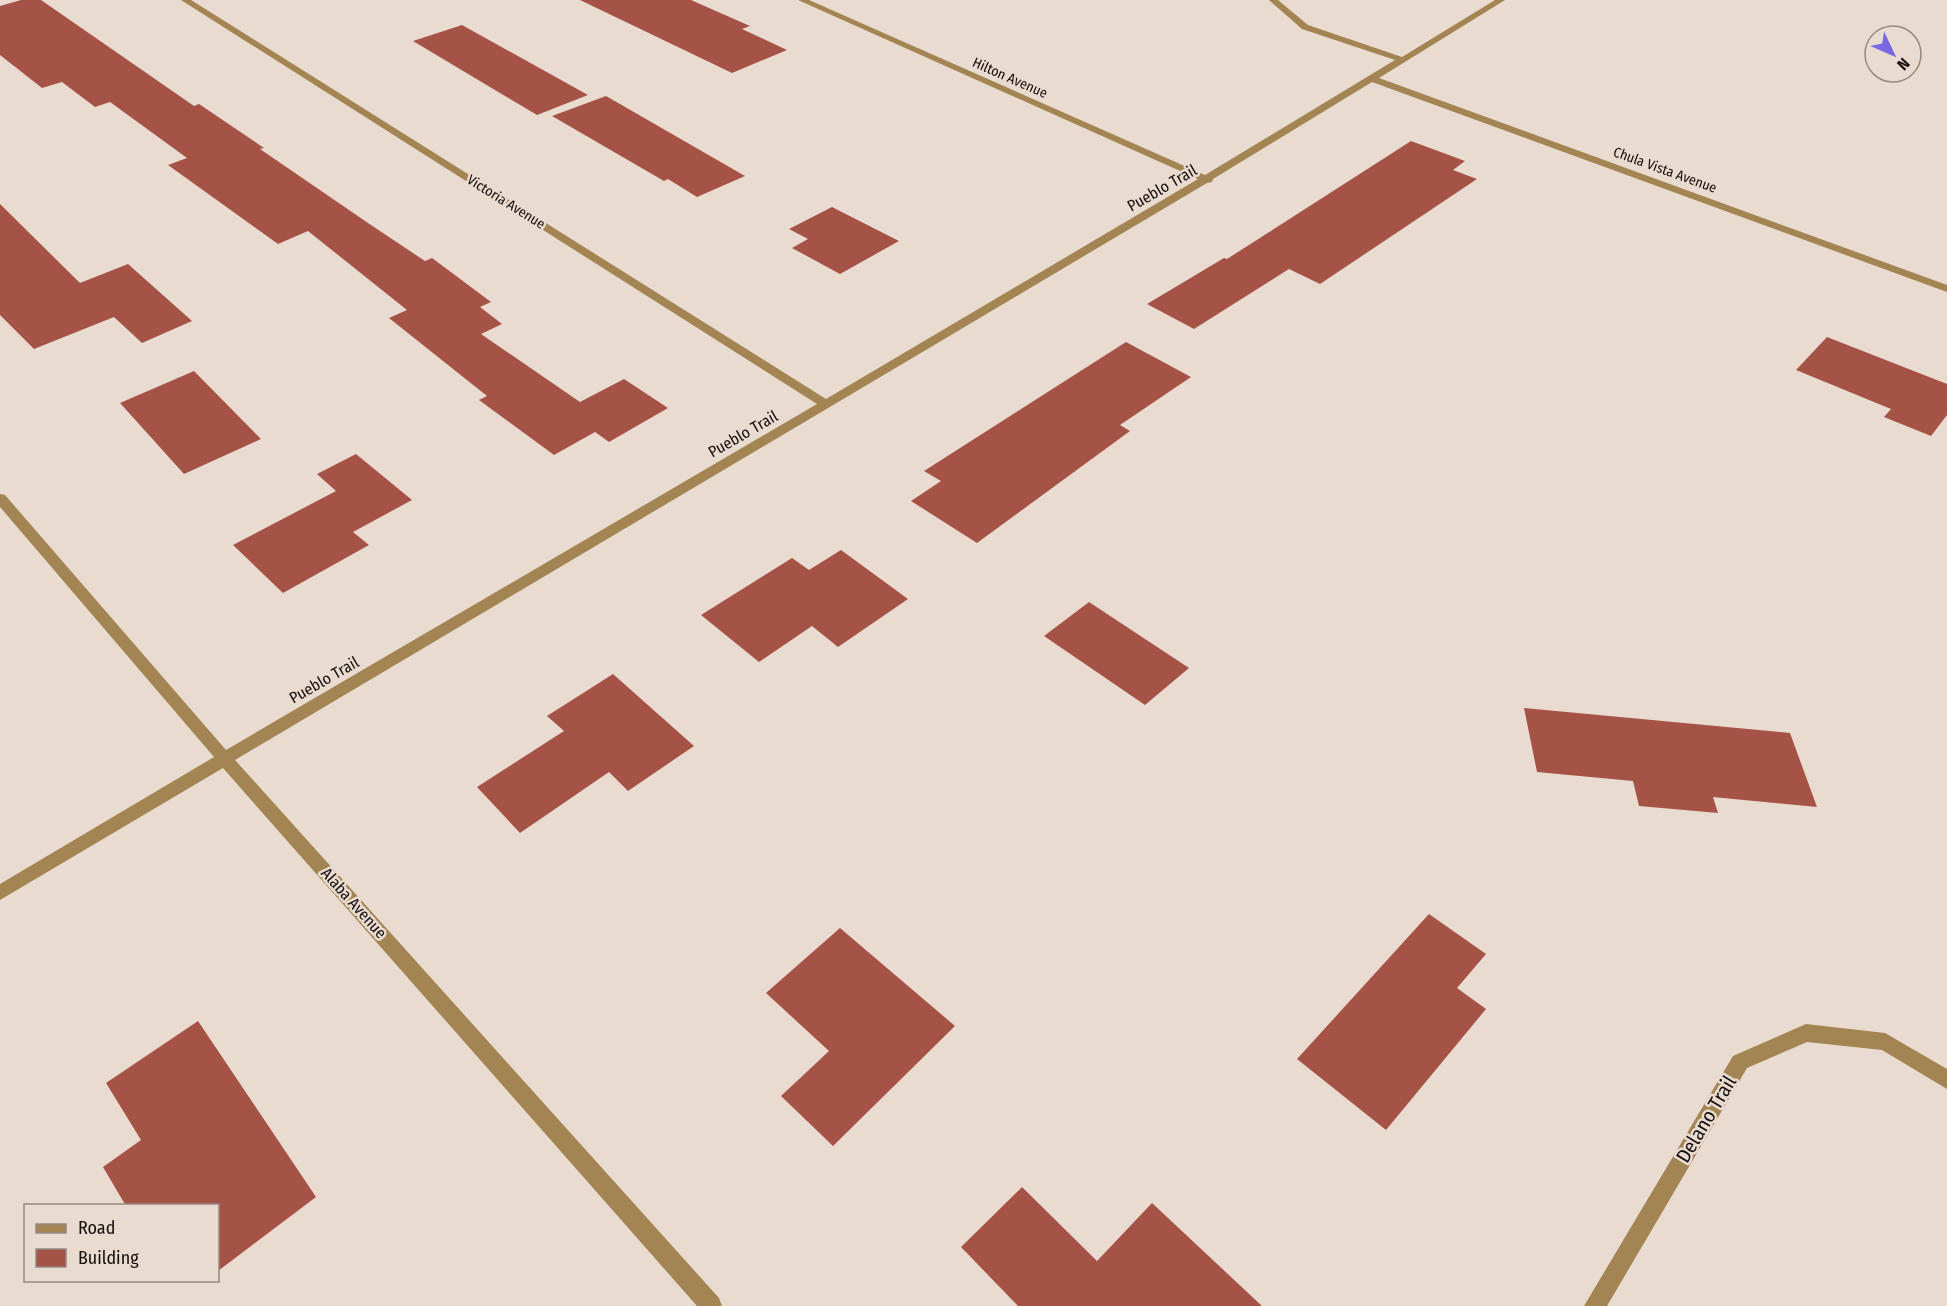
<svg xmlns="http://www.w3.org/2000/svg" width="1947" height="1306" font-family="'Fira Sans Condensed',sans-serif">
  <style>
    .building { fill: #a65347 }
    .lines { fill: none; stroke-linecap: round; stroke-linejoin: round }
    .minor { fill: #a28552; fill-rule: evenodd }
    .labels { text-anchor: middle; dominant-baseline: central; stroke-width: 5; stroke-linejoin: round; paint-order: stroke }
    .far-street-label { font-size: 14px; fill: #140f0c; stroke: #eadbd1 }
    .street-label { font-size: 16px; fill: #140f0c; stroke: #eadbd1 }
    .near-street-label { font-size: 20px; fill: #140f0c; stroke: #eadbd1 }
  </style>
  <rect width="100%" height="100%" fill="#eadbd1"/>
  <path class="building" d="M21 0H41L194 106 199 104 264 148 260 149 368 223 425 261 432 258 491 302 480 307 502 324 481 334 580 402 624 379 668 408 609 442 595 432 554 455 479 400 487 396 389 318 407 310 308 231 278 244 168 165 187 158 110 102 95 107 62 82 42 88 0 55V6Z
    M580 0H691L750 26 742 29 787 50 732 73Z
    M462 25 588 95 537 115 413 41Z
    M606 96 745 176 697 197 668 179 664 181 552 116Z
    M1411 141 1465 161 1453 170 1477 179 1320 284 1289 269 1194 329 1147 304 1224 258 1227 259Z
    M0 204 80 283 128 264 192 321 142 343 114 317 34 349 0 315Z
    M832 207 899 241 840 274 792 248 808 239 789 229Z
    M1827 337 1947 384V415L1931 436 1884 417 1891 409 1796 370Z
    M1126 342 1191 377 1120 425 1130 431 977 543 911 501 941 481 924 471Z
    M194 371 261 439 184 474 120 403Z
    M356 454 412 500 353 532 369 545 283 593 233 545 336 491 317 474Z
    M841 550 908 599 838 647 812 626 759 662 701 615 792 558 809 570Z
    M1089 602 1189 668 1145 705 1044 636Z
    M613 674 694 746 628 791 609 772 520 833 477 787 564 731 547 716Z
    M1524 708 1790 733 1817 807 1713 797 1718 813 1639 806 1633 781 1537 772Z
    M1429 914 1486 954 1457 988 1486 1009 1386 1130 1297 1059Z
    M840 928 955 1026 833 1146 781 1096 829 1051 766 993Z
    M198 1021 316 1197 218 1271V1206H126L103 1167 141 1140 106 1083Z
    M1022 1187 1097 1261 1152 1203 1262 1306H1018L961 1247Z"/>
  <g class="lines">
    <path class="minor" d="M181 0H191L826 399 1198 179 798 0H809L1205 175 1395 60 1302 29 1269 0H1278L1308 25 1402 57 1495 0H1505L1379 78 1947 285V292L1372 82 1213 179 1212 182 1207 183 235 760 719 1298 722 1306H697L223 768 0 900V884L214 757 0 507V494L5 495 226 750 817 404Z
      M1806 1024 1885 1033 1947 1069V1089L1882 1050 1807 1042 1747 1068 1607 1306H1584L1733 1056Z"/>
  </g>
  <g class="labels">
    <g class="far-street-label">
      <text transform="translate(1010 78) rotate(24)">Hilton Avenue</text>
      <text transform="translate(1665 170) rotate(20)">Chula Vista Avenue</text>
      <text transform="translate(506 202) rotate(32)">Victoria Avenue</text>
    </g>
    <g class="street-label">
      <text transform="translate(1162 188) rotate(-30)">Pueblo Trail</text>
      <text transform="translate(743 434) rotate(-30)">Pueblo Trail</text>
      <text transform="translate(324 680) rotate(-30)">Pueblo Trail</text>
      <text transform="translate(354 903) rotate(48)">Alaba Avenue</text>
    </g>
    <g class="near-street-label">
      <text transform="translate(1706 1119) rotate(-59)">Delano Trail</text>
    </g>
  </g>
  <rect x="24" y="1204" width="195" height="78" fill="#eadbd1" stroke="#948982" stroke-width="1.5"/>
  <rect x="36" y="1224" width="30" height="9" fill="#a28552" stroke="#948982" stroke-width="1.5"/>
  <text x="78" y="1234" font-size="18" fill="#140f0c">Road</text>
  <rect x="36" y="1249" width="30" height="18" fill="#a65347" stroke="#948982" stroke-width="1.5"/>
  <text x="78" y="1264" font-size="18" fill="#140f0c">Building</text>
  <g transform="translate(1893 54) rotate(134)"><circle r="28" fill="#eadbd1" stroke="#948982" stroke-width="1.5"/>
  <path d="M0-4.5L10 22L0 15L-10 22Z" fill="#7a67e3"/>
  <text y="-9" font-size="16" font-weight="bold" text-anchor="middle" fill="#140f0c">N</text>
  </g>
</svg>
